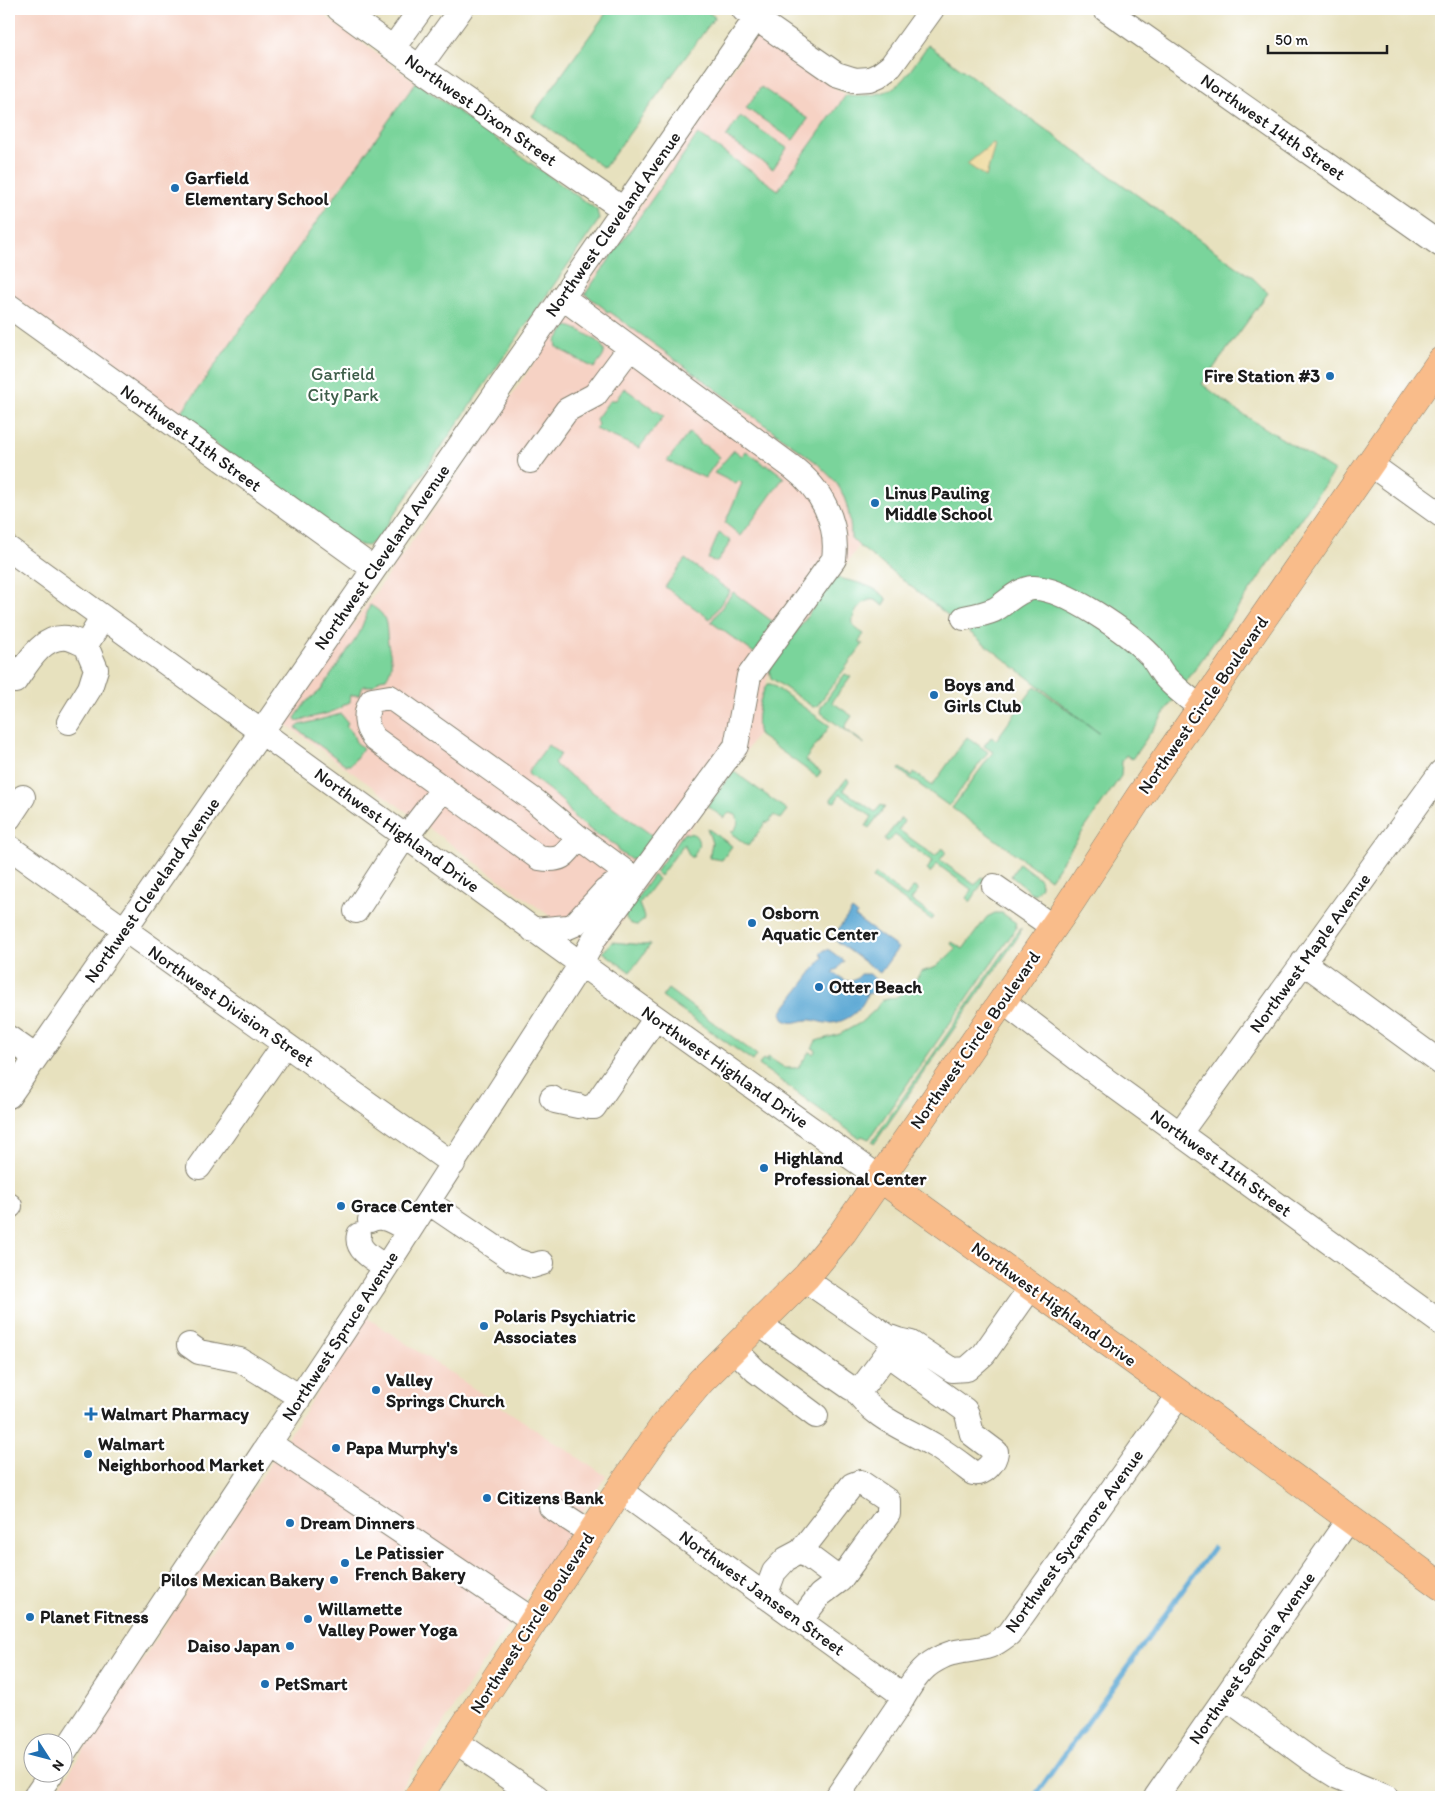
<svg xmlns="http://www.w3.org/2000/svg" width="1450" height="1806" font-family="Itim,sans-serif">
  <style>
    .built { fill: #f6d2c4 }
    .green { fill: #7ad49b; stroke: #4b785c }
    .sand { fill: #eeda9e; stroke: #857b5d }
    .water { fill: #5ca8d4; stroke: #3c6278 }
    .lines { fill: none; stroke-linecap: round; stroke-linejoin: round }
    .stream { stroke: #5ca8d4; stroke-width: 5 }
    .minor-casing { stroke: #827e6d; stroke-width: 26 }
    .major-casing { stroke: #827e6d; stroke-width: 29 }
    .minor { stroke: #fff; stroke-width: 24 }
    .major { stroke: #f9bc8a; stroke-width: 28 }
    .poi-dot { fill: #1f6fb2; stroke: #fff; stroke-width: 2 }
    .labels { text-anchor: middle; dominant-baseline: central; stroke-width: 4.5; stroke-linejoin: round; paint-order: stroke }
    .street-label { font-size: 18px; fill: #1c1c1c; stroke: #fff }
    .poi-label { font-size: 18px; font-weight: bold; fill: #1c1c1c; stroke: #fff; text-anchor: start }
    .park-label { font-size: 18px; fill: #3d5c48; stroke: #fff }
  </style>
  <rect width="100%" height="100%" fill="#fff"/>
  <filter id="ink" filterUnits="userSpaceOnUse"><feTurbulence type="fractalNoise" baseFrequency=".02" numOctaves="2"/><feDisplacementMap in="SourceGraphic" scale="10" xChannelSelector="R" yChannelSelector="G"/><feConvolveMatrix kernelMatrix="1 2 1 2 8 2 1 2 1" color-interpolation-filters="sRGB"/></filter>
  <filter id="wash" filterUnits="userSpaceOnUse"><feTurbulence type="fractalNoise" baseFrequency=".0096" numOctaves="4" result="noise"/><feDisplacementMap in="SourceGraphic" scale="20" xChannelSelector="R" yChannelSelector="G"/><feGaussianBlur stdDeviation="1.12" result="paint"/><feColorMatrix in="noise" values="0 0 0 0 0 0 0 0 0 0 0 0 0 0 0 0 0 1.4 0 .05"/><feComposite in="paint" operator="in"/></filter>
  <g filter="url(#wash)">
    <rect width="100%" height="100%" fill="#e7e1be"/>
    <path class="built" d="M9 9H316L416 82 178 417 9 294Z
      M757 34 846 95 864 96 879 94 893 89 904 79 928 45 1254 279 1268 293 1202 384 1236 410 1334 471 1132 759 859 546 771 668 761 700 758 733 740 760 599 952 283 722 416 536Z
      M366 1317 606 1476 395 1797H53Z"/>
    <path class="green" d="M609 9H704L715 17 604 168 532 116Z
      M928 45 1254 279 1268 293 1202 384 1236 410 1334 471 1132 759 1126 755 1122 761 1121 776 1050 879 952 808 993 752 984 746 991 737 996 740 1035 686 1099 733 859 546 851 538C851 520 847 498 837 484 831 476 823 470 817 463L610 312 607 313 605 309 585 294 698 134 778 190 846 95C897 99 901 83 928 45Z
      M416 82 597 210 599 220 378 538 367 546 355 544 178 417Z
      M761 87 808 119 793 140 746 108Z
      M740 116 787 148 773 169 726 137Z
      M567 326C576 327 603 342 604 350 606 356 597 364 594 368L573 357 557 347 556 341Z
      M624 388 651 407 654 411 656 410 664 416 639 448 595 429 598 425 596 419 610 400H616Z
      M689 433 699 441V444L705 445 720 457 705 478 667 461Z
      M734 450 742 456 746 451 766 466 767 464 784 477 741 536 725 523 742 483 739 481 736 484 714 473Z
      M719 533 731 541 717 562 708 559Z
      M685 559 730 591 710 619 665 587Z
      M838 578C855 582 875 585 887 599L884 606C881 604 877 601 874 600 864 597 848 617 854 626 856 629 861 632 864 634L859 641 863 644 817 706 813 707 771 678 769 670 832 581Z
      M733 592 776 624 754 653 711 622Z
      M370 605C390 616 385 624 388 643 390 656 395 665 386 678L380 679 373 686H363L360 695H351L350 702 341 706V708L329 713 297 721 295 718 306 702 320 691 359 634Z
      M845 674 851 677 832 702 852 716 844 728 864 743V744L820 712 821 707Z
      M767 684H771L830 726 805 760 821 772 817 777 759 735C755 720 759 697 767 684Z
      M341 714 348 723 346 726 352 732 356 742 363 748 351 765H346L296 728 300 725Z
      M967 737 988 752 949 806 899 770 900 768 911 776 914 772 932 786Z
      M548 745 560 754 554 764 653 836 638 858 630 859 618 851V847L602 836H598L574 817 563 802 549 790 529 775 528 772Z
      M733 771 787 810 780 819 774 815 768 823 766 822 748 846 732 834 731 832C738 829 739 821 736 815L729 813 724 818 707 806Z
      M847 778 849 781 843 790 875 812 881 805 885 807 869 828 866 826 872 817 840 794 835 802 831 801V799Z
      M901 818 904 821 899 830 935 856 941 849H944L946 852 940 860 975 885 982 877 985 879 971 901H969L966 898 972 890 937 864 931 872H929L927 870 932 861 895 835 889 841H885V838Z
      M707 828 732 846 722 860 709 858 712 843Z
      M684 833 694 834C702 842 698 848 693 857H690L684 844 660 876 655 872Z
      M1019 863 1040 879 1041 886 1035 894 1030 892 1011 876Z
      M876 874 906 897 913 887 917 888 918 891 911 900 934 917 932 920 873 878Z
      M653 875 658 879 639 904 645 919 638 925C631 925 627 922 625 915Z
      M995 913H1002L1016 923 1015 926 1017 927 869 1139 862 1136 859 1138 759 1065 763 1059 769 1063 766 1060 768 1057 785 1068H798L809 1052 813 1054 816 1050 812 1048 816 1041 840 1034 860 1023 875 1010 882 1000 894 998 903 993 911 986 921 972 936 967 956 949 951 944 952 942 963 949 987 917Z
      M1021 928 1020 934 874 1144 872 1142Z
      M612 942 644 945 651 944 630 972 603 952Z
      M668 989 757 1055 753 1061 662 997Z"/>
    <path class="sand" d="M993 143 995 144 986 177 967 164Z"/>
    <path class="water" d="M852 910 857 914 855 917 898 948 880 973 832 938Z
      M828 949 844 961 837 970H834L833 973C847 980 849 987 861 974H870L876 980 875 990 869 994 863 993 867 995C861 1012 844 1024 827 1023 820 1023 814 1019 807 1020 797 1021 794 1025 784 1020L781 1013 823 957 820 954 824 950 826 951Z"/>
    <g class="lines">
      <path class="stream" d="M1034 1797 1213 1548"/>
    </g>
  </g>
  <g filter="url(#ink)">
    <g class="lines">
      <g class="minor-casing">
        <path id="minor" d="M339 9 419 67 623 209
          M1105 9 1441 245
          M744 10 836 74 855 80 870 79 879 75 891 66 932 9
          M393 48 421 9
          M419 67 461 9
          M9 306 374 569
          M530 461 567 410 595 395 630 348
          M1370 464 1441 515
          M9 549 599 977 880 1178
          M964 618C974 616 985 614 994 610 1007 603 1018 589 1033 588 1064 587 1130 634 1151 656 1157 664 1161 674 1169 681 1179 691 1190 699 1201 708
          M15 681C27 664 42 635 67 638 73 639 80 643 86 645
          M69 722 90 688 96 669 86 645 103 617
          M9 818 23 797
          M406 837 443 789
          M578 837C565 856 562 862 539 858L375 739C364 727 364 713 372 700L390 697 535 801 578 837 636 880
          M9 847 453 1164
          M994 886 1053 927
          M356 911 405 836
          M533 930 568 927 575 924 605 891 615 884 636 880
          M1303 962 1441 1063
          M1002 1001 1103 1078 1441 1323
          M9 1038 36 1057
          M9 1096 756 18
          M552 1098 555 1101 578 1106
          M590 1107H594L596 1104 656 1018
          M1180 1133 1441 772
          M199 1167 285 1044
          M428 1202 512 1259 532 1266 542 1263
          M9 1205 10 1206
          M370 1220C384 1213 397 1224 409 1231
          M359 1235C355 1250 375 1260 386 1267
          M804 1279 887 1336 898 1340 911 1343 952 1370 967 1369 984 1354 1031 1287
          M759 1324 851 1388 861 1389 896 1342
          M189 1345 199 1352 240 1360 300 1397
          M733 1348 756 1371 816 1416
          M854 1388C876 1421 904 1427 935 1446 948 1454 961 1464 973 1473 984 1475 995 1462 996 1452L972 1434 967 1414 965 1410 887 1354
          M269 1443 534 1621
          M619 1490 904 1696
          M551 1507 591 1533
          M801 1551 840 1580
          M765 1596 774 1572 786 1559 801 1551 852 1485 860 1482 888 1501V1514L840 1580 820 1595 800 1621
          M1225 1697 1314 1762 1338 1777 1386 1797
          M455 1741 537 1797
          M62 1756 382 1273 581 964 594 939 736 746 749 676 834 559C839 522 821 489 792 467L562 297
          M35 1797 51 1774
          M837 1797C857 1767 877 1738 897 1708 906 1693 916 1673 931 1663 954 1648 963 1653 986 1647 995 1645 1001 1639 1009 1634L1180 1394
          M1156 1797 1349 1519"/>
      </g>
      <g class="major-casing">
        <path id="major" d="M880 1178 1180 1394 1441 1586
          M418 1797 624 1483 665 1424 701 1381 807 1276 843 1232 1070 903 1140 796 1441 361"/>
      </g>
      <use href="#minor" class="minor"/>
      <use href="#major" class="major"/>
    </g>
  </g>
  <g class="poi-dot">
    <circle cx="175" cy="188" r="5"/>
    <circle cx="1330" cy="376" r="5"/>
    <circle cx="875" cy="503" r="5"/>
    <circle cx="934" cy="695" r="5"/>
    <circle cx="752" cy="923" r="5"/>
    <circle cx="819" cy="987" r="5"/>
    <circle cx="764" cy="1168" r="5"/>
    <circle cx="341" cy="1206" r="5"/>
    <circle cx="484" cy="1326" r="5"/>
    <circle cx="376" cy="1390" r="5"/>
    <path d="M88.5 1406.5h5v5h5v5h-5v5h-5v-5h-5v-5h5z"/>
    <circle cx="336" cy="1448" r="5"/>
    <circle cx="88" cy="1454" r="5"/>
    <circle cx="487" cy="1498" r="5"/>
    <circle cx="290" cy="1523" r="5"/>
    <circle cx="345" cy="1563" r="5"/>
    <circle cx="334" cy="1580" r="5"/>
    <circle cx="30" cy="1617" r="5"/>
    <circle cx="308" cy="1619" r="5"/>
    <circle cx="290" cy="1646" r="5"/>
    <circle cx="265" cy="1684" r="5"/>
  </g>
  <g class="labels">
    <g class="street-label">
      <text transform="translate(481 110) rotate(35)">Northwest Dixon Street</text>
      <text transform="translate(1273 127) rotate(35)">Northwest 14th Street</text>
      <text transform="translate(613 224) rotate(-55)">Northwest Cleveland Avenue</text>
      <text transform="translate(191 438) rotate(36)">Northwest 11th Street</text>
      <text transform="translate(382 557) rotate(-55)">Northwest Cleveland Avenue</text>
      <text transform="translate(1203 705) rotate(-55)">Northwest Circle Boulevard</text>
      <text transform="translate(397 830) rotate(36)">Northwest Highland Drive</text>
      <text transform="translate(152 890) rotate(-55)">Northwest Cleveland Avenue</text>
      <text transform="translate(1310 953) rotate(-54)">Northwest Maple Avenue</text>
      <text transform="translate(231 1006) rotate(35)">Northwest Division Street</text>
      <text transform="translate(975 1040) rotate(-55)">Northwest Circle Boulevard</text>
      <text transform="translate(725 1067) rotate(35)">Northwest Highland Drive</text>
      <text transform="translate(1221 1163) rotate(36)">Northwest 11th Street</text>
      <text transform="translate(1054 1304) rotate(36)">Northwest Highland Drive</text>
      <text transform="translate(340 1336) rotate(-57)">Northwest Spruce Avenue</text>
      <text transform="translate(1074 1541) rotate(-54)">Northwest Sycamore Avenue</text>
      <text transform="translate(762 1593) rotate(36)">Northwest Janssen Street</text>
      <text transform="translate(532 1623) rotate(-57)">Northwest Circle Boulevard</text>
      <text transform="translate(1252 1658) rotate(-55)">Northwest Sequoia Avenue</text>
    </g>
    <g class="poi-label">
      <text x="185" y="178">Garfield<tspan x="185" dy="21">Elementary School</tspan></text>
      <text x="1320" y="376" text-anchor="end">Fire Station #3</text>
      <text x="885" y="493">Linus Pauling<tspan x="885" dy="21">Middle School</tspan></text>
      <text x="944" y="685">Boys and<tspan x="944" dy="21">Girls Club</tspan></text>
      <text x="762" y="913">Osborn<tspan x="762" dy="21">Aquatic Center</tspan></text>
      <text x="829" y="987">Otter Beach</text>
      <text x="774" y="1158">Highland<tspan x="774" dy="21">Professional Center</tspan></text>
      <text x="351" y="1206">Grace Center</text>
      <text x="494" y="1316">Polaris Psychiatric<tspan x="494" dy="21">Associates</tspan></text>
      <text x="386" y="1380">Valley<tspan x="386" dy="21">Springs Church</tspan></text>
      <text x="101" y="1414">Walmart Pharmacy</text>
      <text x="98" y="1444">Walmart<tspan x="98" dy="21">Neighborhood Market</tspan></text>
      <text x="346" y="1448">Papa Murphy's</text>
      <text x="497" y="1498">Citizens Bank</text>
      <text x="300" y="1523">Dream Dinners</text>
      <text x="355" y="1553">Le Patissier<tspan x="355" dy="21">French Bakery</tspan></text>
      <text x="324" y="1580" text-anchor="end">Pilos Mexican Bakery</text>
      <text x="318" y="1609">Willamette<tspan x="318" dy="21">Valley Power Yoga</tspan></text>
      <text x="40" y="1617">Planet Fitness</text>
      <text x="280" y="1646" text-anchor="end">Daiso Japan</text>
      <text x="275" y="1684">PetSmart</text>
    </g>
    <g class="park-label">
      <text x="343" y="374">Garfield<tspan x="343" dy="21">City Park</tspan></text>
    </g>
  </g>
  <rect width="1450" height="1806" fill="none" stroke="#fff" stroke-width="30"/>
  <g transform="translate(48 1758) rotate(126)"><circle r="24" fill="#ffffff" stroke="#a4a4a4"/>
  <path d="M0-4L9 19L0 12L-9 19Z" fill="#1f6fb2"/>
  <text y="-8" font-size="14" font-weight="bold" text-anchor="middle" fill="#1c1c1c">N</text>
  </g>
  <path d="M1268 45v8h119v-8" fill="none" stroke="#1c1c1c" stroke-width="2.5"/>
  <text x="1275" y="45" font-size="15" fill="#1c1c1c" stroke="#ffffff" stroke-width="4" paint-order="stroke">50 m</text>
</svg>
